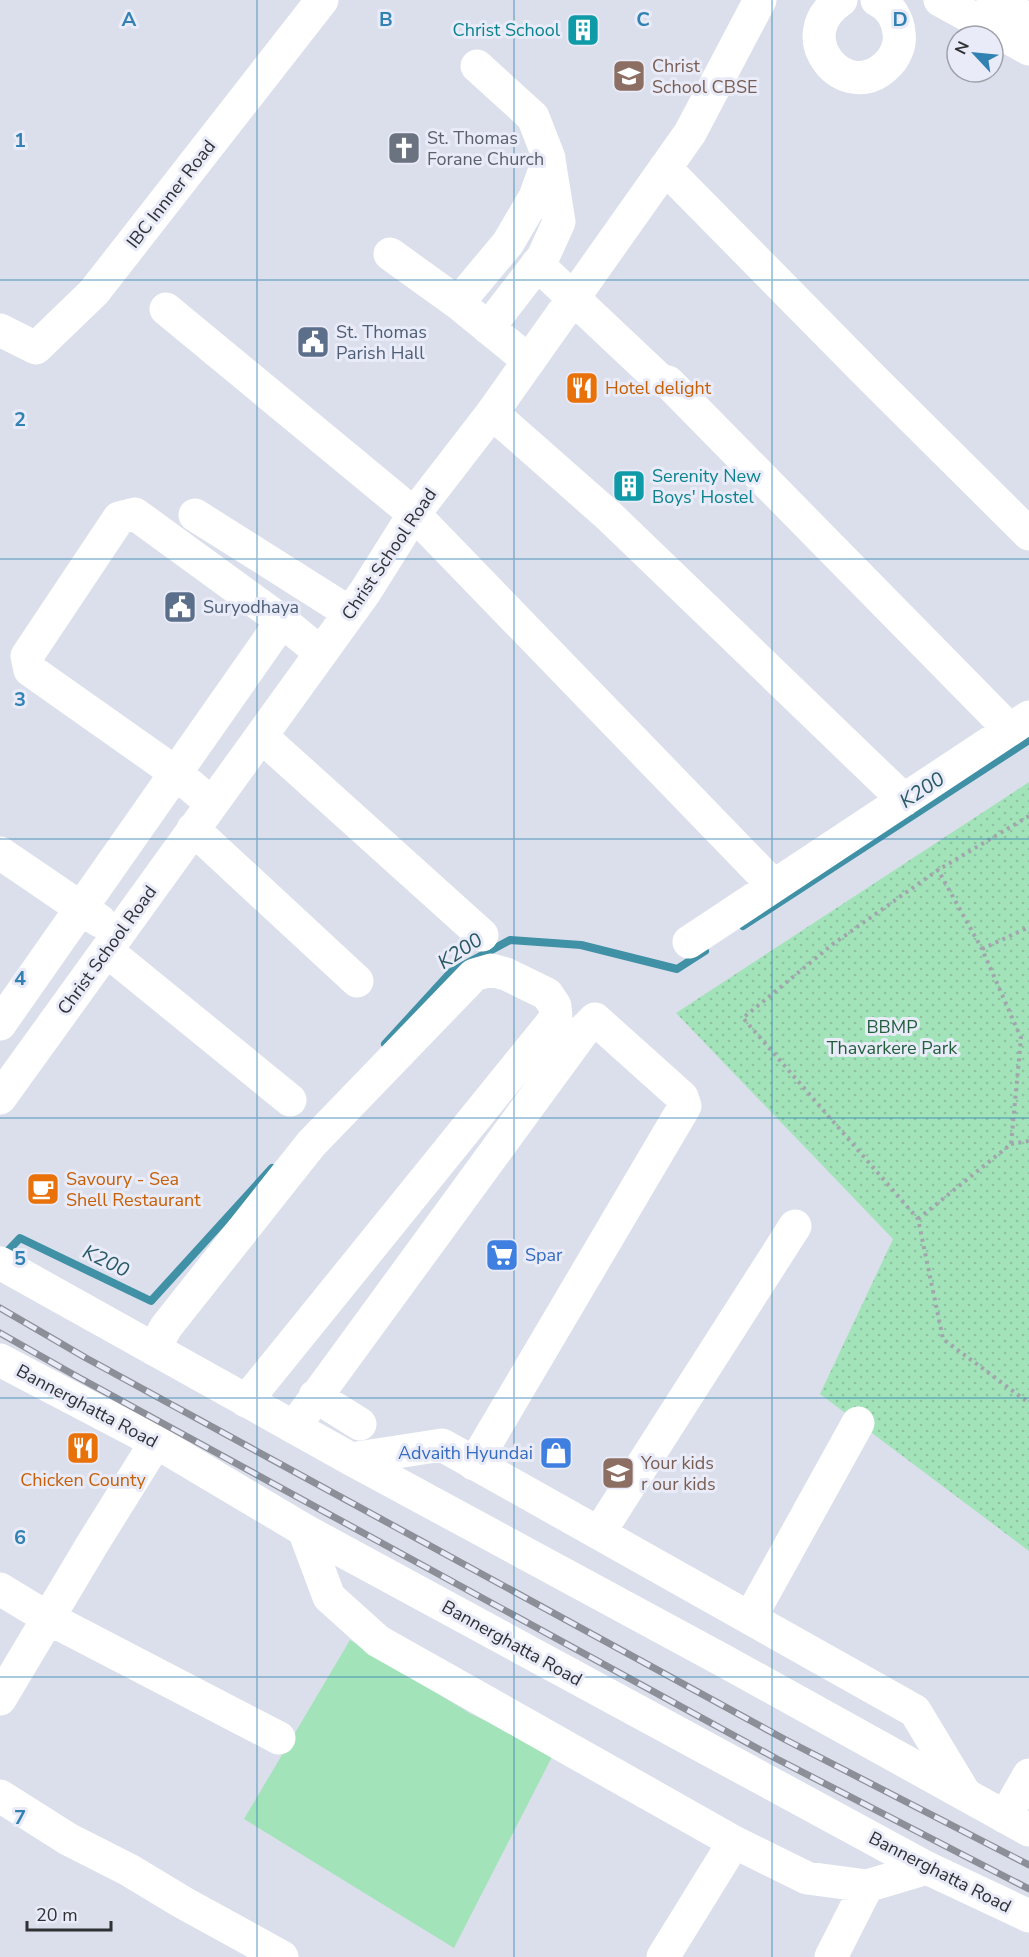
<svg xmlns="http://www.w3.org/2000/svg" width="1029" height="1957" font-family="'Nunito Sans',sans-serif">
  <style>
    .grass { fill: #a3e3b9 }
    .park { fill: url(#park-dots) }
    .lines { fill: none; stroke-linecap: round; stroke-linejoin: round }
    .stream { stroke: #4090a6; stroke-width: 8 }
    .path { stroke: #a2a5ae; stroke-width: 4; stroke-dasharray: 3 4.5; stroke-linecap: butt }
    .minor { stroke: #fff; stroke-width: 33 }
    .major { stroke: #fff; stroke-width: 33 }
    .rail-casing { stroke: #8d8f98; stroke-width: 7 }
    .rail { stroke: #e9ecf8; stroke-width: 4.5; stroke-dasharray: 14; stroke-linecap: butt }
    .grid { fill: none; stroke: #3281b3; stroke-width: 1.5; stroke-opacity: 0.55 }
    .labels { text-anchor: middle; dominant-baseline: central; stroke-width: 6; stroke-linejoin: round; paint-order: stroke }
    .culture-label { font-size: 18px; fill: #0d838f; stroke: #e9ecf8; text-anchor: end }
    .education-label { font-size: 18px; fill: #785e54; stroke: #e9ecf8; text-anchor: start }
    .worship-label { font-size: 18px; fill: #5b616d; stroke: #e9ecf8; text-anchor: start }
    .street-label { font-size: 18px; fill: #303135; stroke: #e9ecf8 }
    .service-label { font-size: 18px; fill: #4e5e75; stroke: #e9ecf8; text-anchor: start }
    .food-label { font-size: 18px; fill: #c56008; stroke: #e9ecf8; text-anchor: start }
    .park-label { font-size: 18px; fill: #235e3c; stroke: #e9ecf8 }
    .shop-label { font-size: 18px; fill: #366cbe; stroke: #e9ecf8; text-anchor: start }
    .water-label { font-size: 20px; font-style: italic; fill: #2a5966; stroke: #e9ecf8 }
    .grid-label { font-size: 20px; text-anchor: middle; font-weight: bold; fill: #3281b3; stroke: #e9ecf8; stroke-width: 6; stroke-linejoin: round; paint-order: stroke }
  </style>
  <defs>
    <pattern id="park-dots" width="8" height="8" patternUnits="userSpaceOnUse" patternTransform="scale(1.5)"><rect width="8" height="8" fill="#a3e3b9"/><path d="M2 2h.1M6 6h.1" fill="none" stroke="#8dc3a0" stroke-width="1.8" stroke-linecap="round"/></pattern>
  </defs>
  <rect width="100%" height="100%" fill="#dbdfeb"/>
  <path class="grass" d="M350 1640 471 1714 554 1753 454 1948 244 1819Z"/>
  <path class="park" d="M1029 782V1551L820 1394 893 1239 676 1013Z"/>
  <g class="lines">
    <path class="stream" d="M743 926 1029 740
      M385 1044 451 972 510 940 581 945 677 969 705 951
      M2 1257 20 1238 151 1301 272 1168"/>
    <path class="path" d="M1029 816 938 870 833 944 743 1018 918 1219 943 1339 1029 1403
      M982 949 1029 927
      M1011 1144 1029 1141
      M918 1219 1011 1144 1021 1038 982 949 938 870"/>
    <path class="minor" d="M841 0C787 36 845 105 886 66 895 58 901 45 899 33 898 19 890 6 877 0
      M940 0 1029 49
      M993 0 1029 20
      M665 168 870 376 1029 534
      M390 254 458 303 529 361
      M537 264 660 380 668 382 1009 729
      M458 303 508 243 535 197 549 158 533 117 477 66
      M166 309 414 514 774 886
      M488 328 543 257 559 222 549 160
      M0 330 36 348 94 292 322 0
      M492 413 609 516 904 800
      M195 515 350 613
      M261 736 482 935
      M212 804 176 773 30 670 27 656 119 518 135 514 282 621
      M193 829 357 981
      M0 853 100 921
      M689 942 1029 717
      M107 951 290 1100
      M0 1024 282 621 321 653
      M0 1098 365 592 414 514 492 413 690 133 760 0
      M154 1349 166 1327 311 1144 474 975 491 970 506 974 547 994 555 1006 556 1018 246 1401
      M315 1396 360 1424
      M294 1427 584 1030 595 1019 682 1097 685 1106 474 1464
      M351 1459 442 1445 915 1711 965 1794
      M304 1530 329 1597 378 1641 734 1842 807 1878 867 1886 927 1868
      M599 1533 795 1226
      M0 1589 48 1618 279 1738
      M750 1618 858 1423
      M0 1699 93 1543 156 1442
      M0 1796 68 1839 129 1870 182 1902 282 1957
      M1005 1817 1029 1775
      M663 1957 734 1842
      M831 1957 867 1886"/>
    <path class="major" d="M0 1263 351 1459 726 1662 1029 1830
      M0 1360 156 1442 304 1530 927 1868 1029 1916"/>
    <g class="rail-casing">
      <path id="rail" d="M0 1308 86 1358 786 1740 1029 1865
        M0 1333 76 1376 777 1759 1029 1889"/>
    </g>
    <use href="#rail" class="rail"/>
  </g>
  <path class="grid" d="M257 0V1957M514 0V1957M772 0V1957M0 280H1029M0 559H1029M0 839H1029M0 1118H1029M0 1398H1029M0 1677H1029"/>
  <defs>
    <g id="building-square" transform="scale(1.725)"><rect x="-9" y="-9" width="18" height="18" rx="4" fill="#0f9aa8" stroke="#e9ecf8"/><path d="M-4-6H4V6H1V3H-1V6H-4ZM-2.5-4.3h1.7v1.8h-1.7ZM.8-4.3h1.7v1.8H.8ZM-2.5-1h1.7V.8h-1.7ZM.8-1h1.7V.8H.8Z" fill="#fff"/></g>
    <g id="school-square" transform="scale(1.725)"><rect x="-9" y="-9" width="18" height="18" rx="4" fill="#8d6e63" stroke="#e9ecf8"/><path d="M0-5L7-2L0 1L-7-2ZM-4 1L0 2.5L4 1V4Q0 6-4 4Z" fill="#fff"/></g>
    <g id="church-square" transform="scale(1.725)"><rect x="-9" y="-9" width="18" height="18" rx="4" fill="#6b7280" stroke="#e9ecf8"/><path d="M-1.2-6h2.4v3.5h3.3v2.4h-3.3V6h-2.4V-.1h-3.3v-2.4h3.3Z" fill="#fff"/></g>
    <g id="civic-square" transform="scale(1.725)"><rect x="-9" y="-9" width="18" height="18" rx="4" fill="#5c6f8a" stroke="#e9ecf8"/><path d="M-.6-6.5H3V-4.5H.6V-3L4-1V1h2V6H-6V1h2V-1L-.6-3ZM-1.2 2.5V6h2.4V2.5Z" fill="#fff"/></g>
    <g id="restaurant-square" transform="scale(1.725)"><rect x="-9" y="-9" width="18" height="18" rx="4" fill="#e8710a" stroke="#e9ecf8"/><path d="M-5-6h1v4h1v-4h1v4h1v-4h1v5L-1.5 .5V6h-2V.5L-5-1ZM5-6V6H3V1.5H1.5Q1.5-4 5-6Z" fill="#fff"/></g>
    <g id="cafe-square" transform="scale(1.725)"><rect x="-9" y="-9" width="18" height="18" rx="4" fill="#e8710a" stroke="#e9ecf8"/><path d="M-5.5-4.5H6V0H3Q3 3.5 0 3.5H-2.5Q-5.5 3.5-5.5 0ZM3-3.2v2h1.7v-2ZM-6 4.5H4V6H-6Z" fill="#fff"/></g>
    <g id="supermarket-square" transform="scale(1.725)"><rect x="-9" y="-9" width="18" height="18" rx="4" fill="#3f7fe0" stroke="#e9ecf8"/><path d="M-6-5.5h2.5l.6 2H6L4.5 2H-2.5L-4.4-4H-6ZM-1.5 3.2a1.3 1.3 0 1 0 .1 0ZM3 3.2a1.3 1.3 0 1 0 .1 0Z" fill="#fff"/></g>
    <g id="shop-square" transform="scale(1.725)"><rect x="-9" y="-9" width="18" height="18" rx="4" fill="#3f7fe0" stroke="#e9ecf8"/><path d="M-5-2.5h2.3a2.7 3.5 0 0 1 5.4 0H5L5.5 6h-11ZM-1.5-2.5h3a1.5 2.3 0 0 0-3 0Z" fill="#fff"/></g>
  </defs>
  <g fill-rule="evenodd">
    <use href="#building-square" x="583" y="30"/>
    <use href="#school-square" x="629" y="76"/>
    <use href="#church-square" x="404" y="148"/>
    <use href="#civic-square" x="313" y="342"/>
    <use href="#restaurant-square" x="582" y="388"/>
    <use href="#building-square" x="629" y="486"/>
    <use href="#civic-square" x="180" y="607"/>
    <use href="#cafe-square" x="43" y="1189"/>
    <use href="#supermarket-square" x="502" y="1255"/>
    <use href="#restaurant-square" x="83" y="1448"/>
    <use href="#shop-square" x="556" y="1453"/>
    <use href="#school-square" x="618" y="1473"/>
  </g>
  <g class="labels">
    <g class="culture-label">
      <text x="560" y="30">Christ School</text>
      <text x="652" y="476" text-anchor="start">Serenity New<tspan x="652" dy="21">Boys' Hostel</tspan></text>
    </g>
    <g class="education-label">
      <text x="652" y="66">Christ<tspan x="652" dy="21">School CBSE</tspan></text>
      <text x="641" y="1463">Your kids<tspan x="641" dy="21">r our kids</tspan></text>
    </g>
    <g class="worship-label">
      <text x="427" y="138">St. Thomas<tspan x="427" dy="21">Forane Church</tspan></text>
    </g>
    <g class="street-label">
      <text transform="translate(171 194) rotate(-52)">IBC Innner Road</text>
      <text transform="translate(389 554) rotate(-56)">Christ School Road</text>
      <text transform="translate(107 950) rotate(-54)">Christ School Road</text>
      <text transform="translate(87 1406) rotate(28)">Bannerghatta Road</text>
      <text transform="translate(512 1643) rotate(29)">Bannerghatta Road</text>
      <text transform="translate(940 1872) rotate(27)">Bannerghatta Road</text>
    </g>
    <g class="service-label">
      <text x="336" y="332">St. Thomas<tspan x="336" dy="21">Parish Hall</tspan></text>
      <text x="203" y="607">Suryodhaya</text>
    </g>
    <g class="food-label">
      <text x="605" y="388">Hotel delight</text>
      <text x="66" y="1179">Savoury - Sea<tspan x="66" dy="21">Shell Restaurant</tspan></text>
      <text x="83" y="1480" text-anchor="middle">Chicken County</text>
    </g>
    <g class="park-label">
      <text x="892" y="1027">BBMP<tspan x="892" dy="21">Thavarkere Park</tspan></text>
    </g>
    <g class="shop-label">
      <text x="525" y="1255">Spar</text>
      <text x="533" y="1453" text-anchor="end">Advaith Hyundai</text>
    </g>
    <g class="water-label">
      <text transform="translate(922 790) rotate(-33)">K200</text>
      <text transform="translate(460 951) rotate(-33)">K200</text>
      <text transform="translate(106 1261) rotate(26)">K200</text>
    </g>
  </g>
  <g class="grid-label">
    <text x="129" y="26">A</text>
    <text x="386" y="26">B</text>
    <text x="643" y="26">C</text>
    <text x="900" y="26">D</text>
    <text x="20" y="147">1</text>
    <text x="20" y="426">2</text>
    <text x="20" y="706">3</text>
    <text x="20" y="985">4</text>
    <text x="20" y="1265">5</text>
    <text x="20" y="1544">6</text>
    <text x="20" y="1824">7</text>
  </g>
  <g transform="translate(975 54) rotate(296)"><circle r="28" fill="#e9ecf8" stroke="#9fa1aa" stroke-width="1.5"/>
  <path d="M0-4.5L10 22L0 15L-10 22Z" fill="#3281b3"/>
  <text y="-9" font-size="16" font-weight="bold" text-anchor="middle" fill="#303135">N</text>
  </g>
  <path d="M27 1921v9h84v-9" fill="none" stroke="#303135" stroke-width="3"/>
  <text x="36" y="1921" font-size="18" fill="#303135" stroke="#e9ecf8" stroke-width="4.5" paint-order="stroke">20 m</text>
</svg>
